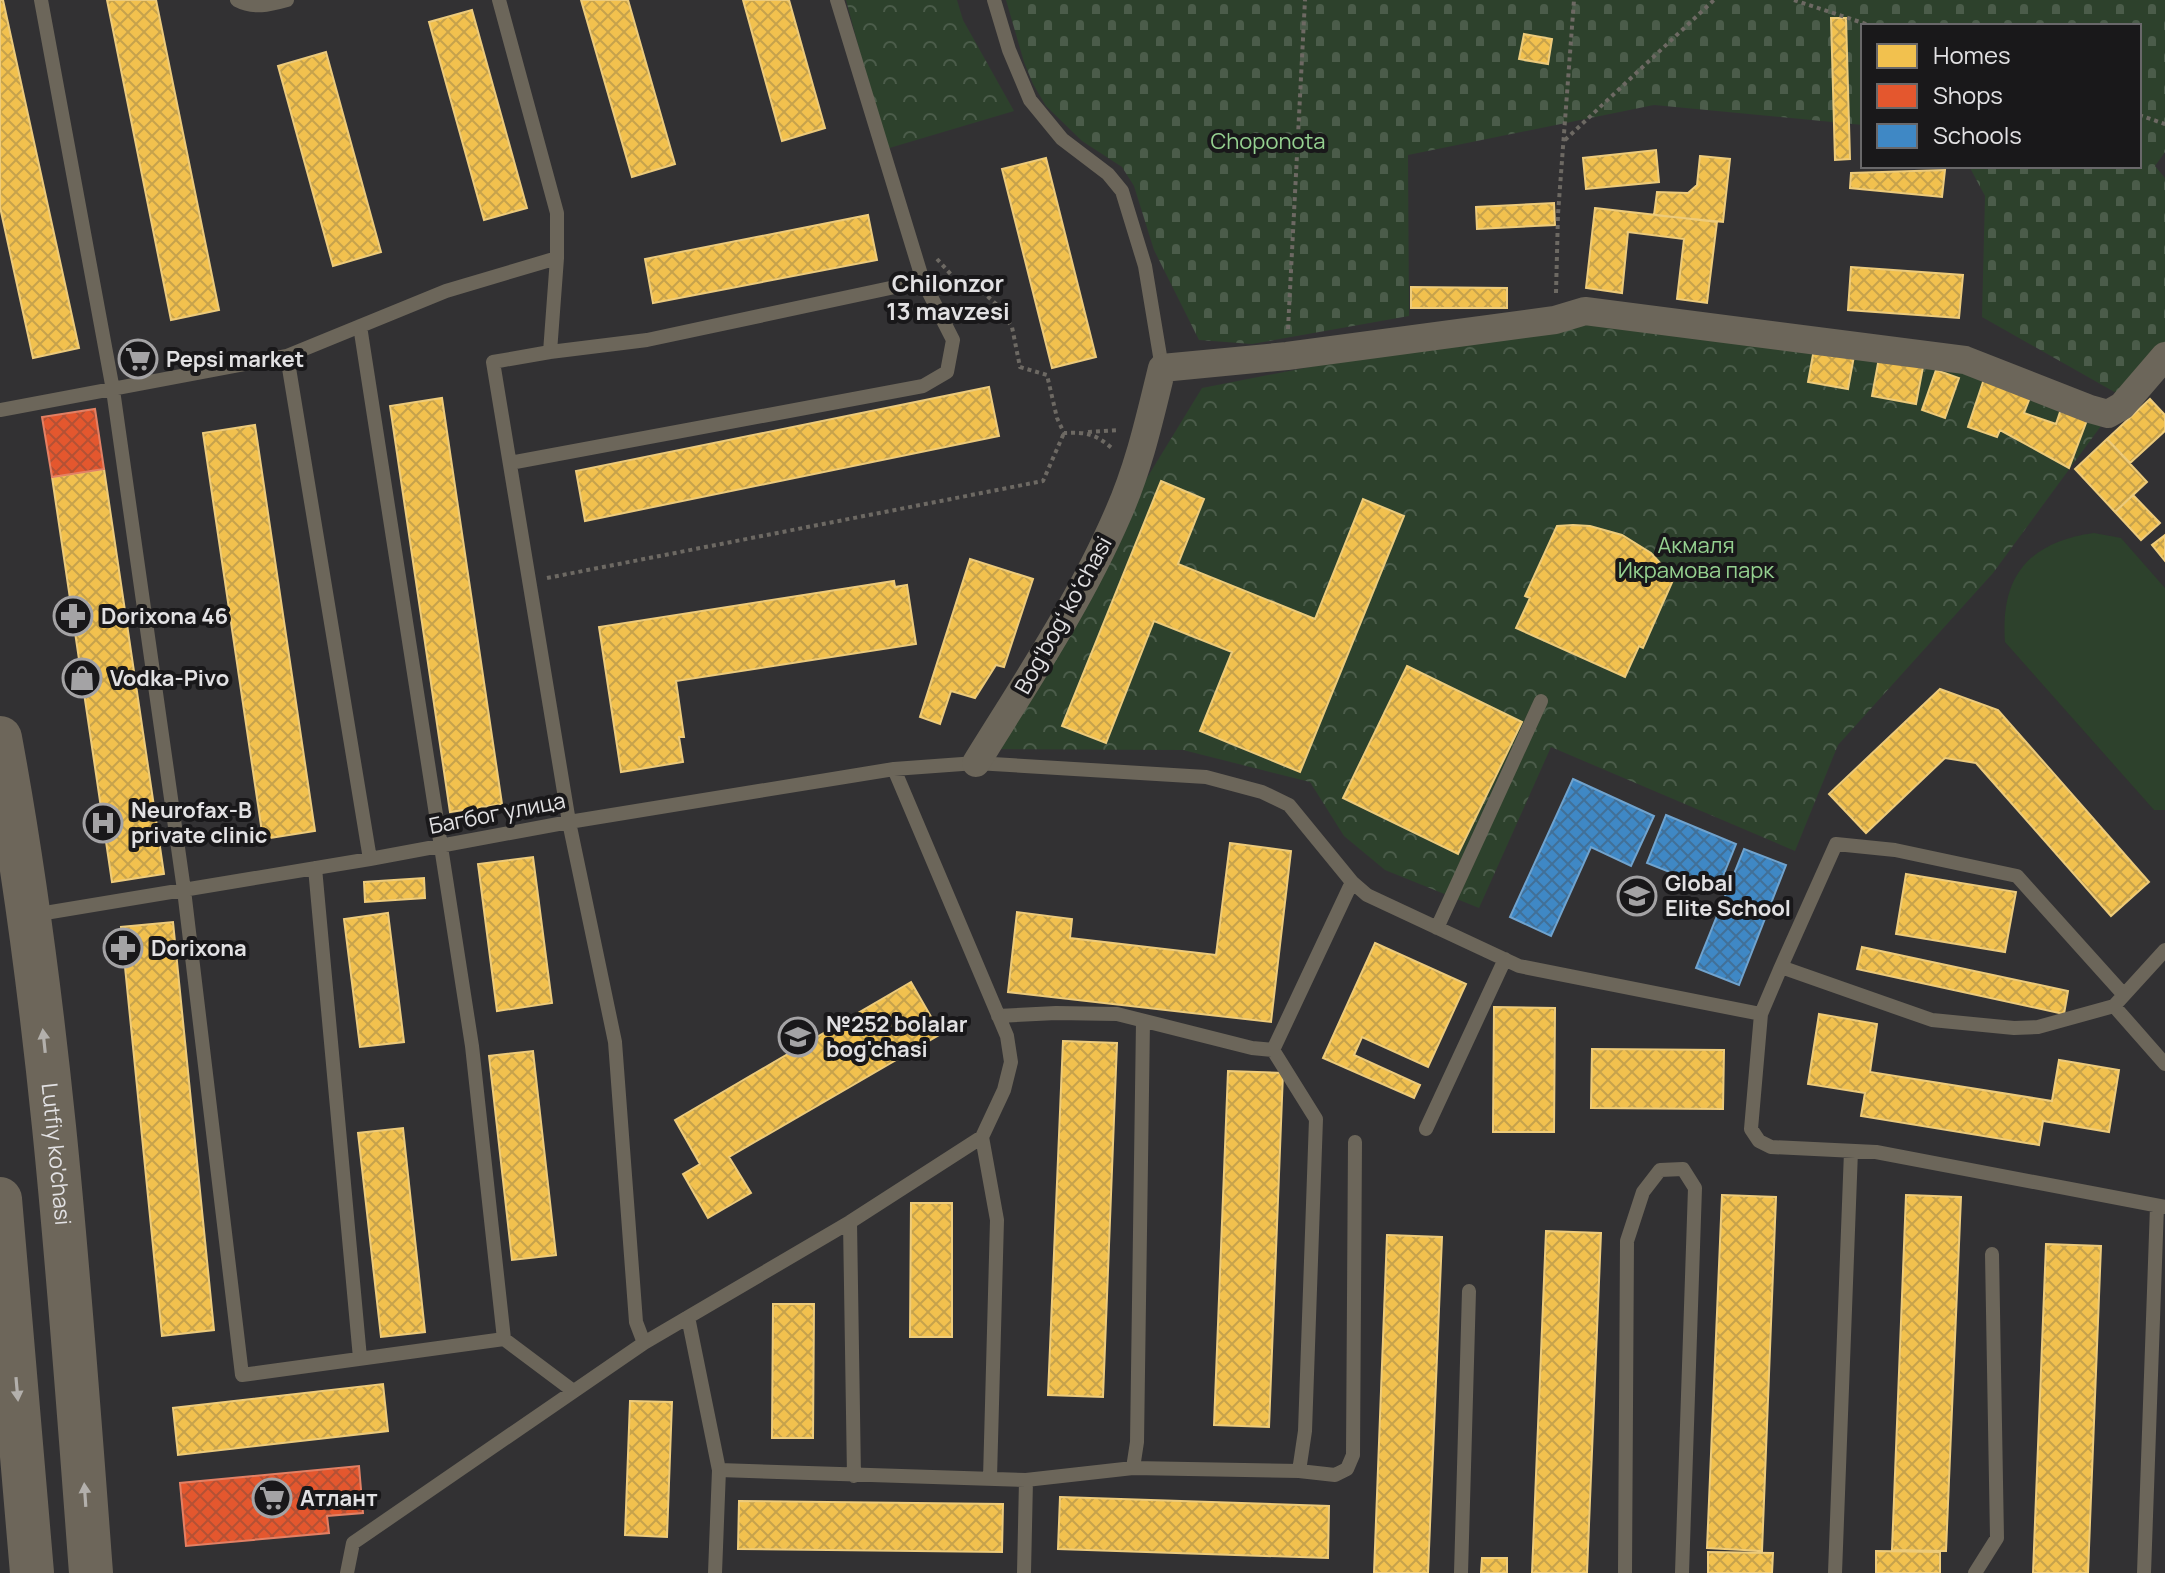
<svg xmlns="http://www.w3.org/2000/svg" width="2165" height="1573" font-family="Manrope,sans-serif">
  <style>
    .grass { fill: #2d412c }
    .forest { fill: url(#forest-crowns) }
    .cemetery { fill: url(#cemetery-stones) }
    .homes { fill: url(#homes-cross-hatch); stroke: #edcb7b; stroke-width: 2 }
    .shops { fill: url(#shops-cross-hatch); stroke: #e38064; stroke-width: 2 }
    .schools { fill: url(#schools-cross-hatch); stroke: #70a3ce; stroke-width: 2 }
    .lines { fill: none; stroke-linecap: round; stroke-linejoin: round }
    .path { stroke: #6d6963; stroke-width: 4; stroke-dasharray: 4 4; stroke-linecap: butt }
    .service { stroke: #6c665a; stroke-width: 14 }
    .minor { stroke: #6c665a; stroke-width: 28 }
    .primary { stroke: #6d665a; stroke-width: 44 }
    .oneway { fill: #b3b0ac }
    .labels { text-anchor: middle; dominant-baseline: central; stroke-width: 8; stroke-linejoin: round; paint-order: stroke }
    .park-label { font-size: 22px; fill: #95d190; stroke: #19181a }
    .poi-label { font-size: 22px; font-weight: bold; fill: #e2e1e3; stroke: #19181a; text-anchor: start }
    .street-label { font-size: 22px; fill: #e2e1e3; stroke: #19181a }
    .neighbourhood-label { font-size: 24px; font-weight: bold; fill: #e2e1e3; stroke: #19181a }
  </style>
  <defs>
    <pattern id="forest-crowns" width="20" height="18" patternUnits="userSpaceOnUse" patternTransform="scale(2)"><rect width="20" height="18" fill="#2d412c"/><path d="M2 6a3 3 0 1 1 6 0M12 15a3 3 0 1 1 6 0" fill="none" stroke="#4b5c4a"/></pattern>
    <pattern id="cemetery-stones" width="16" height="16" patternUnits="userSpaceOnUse" patternTransform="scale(2)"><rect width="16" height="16" fill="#2d412c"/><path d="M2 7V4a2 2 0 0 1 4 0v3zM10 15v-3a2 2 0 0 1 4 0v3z" fill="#4b5c4a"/></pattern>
    <pattern id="homes-cross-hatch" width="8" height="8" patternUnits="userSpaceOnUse" patternTransform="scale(2)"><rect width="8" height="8" fill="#f2c14e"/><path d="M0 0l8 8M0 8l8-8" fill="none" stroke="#c6a24c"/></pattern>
    <pattern id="shops-cross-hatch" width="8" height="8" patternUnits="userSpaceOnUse" patternTransform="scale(2)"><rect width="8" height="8" fill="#e4572e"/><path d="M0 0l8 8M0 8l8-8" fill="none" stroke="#b45135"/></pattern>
    <pattern id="schools-cross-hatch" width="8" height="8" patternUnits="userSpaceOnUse" patternTransform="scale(2)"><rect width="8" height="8" fill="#3f88c5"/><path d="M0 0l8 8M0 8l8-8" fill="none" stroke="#417098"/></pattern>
  </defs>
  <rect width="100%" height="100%" fill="#323133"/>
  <path class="grass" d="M2094 533 2121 538 2165 588V810H2154L2005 642C2000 576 2029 542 2094 533Z"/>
  <path class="forest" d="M846 0H957L963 20 1014 111 886 149Z
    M1577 315 1963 346 2109 415 1993 573 1838 745 1795 851 1551 747 1479 908 1385 870 1344 836 1310 782 1183 750 981 749 1202 388Z"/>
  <path class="cemetery" d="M1006 0H2165V152L2155 166 2165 178V346L2125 398 1982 317 1985 196 1969 166H2139V26H1863V125L1654 105 1408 155 1409 316 1252 344 1199 340 1154 250 1134 186 1122 167 1082 141 1046 106 1033 84 1024 62Z"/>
  <path class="homes" d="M0 0H3L79 348 33 358 0 207Z
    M107 0H156L219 310 171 320Z
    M581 0H628L675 164 632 177Z
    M743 0H789L825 128 782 141Z
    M472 10 527 208 484 220 429 22Z
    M1831 18H1846L1850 159 1835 160Z
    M1524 34 1552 39 1548 64 1519 59Z
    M326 52 381 252 333 266 278 66Z
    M1656 150 1659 182 1586 189 1583 158Z
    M1700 156 1730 159 1723 222 1654 215 1657 192 1688 193 1697 185Z
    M1046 158 1096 357 1052 368 1002 169Z
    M1945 170 1942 197 1850 188 1851 173Z
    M1554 203 1555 225 1477 229 1476 207Z
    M1595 208 1717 222 1707 303 1677 299 1684 239 1628 232 1622 293 1586 288Z
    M868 215 877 260 653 303 645 259Z
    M1851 267 1963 275 1959 318 1848 310Z
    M1411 287 1507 288V308H1411Z
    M1814 349 1854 356 1848 389 1808 382Z
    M1879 358 1923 367 1916 404 1872 396Z
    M1936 370 1959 378 1945 418 1922 410Z
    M1984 379 2031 395 2024 413 2056 424 2063 403 2090 412 2069 468 2000 430 1997 437 1968 427Z
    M989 387 999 436 585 521 576 471Z
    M442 398 502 804 450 812 390 406Z
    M2150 399 2165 415V431L2130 463 2107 439Z
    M255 425 315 831 263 839 203 433Z
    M2107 439 2147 482 2115 512 2075 469Z
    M104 469 164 874 112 882 52 477Z
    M1161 481 1204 499 1178 564 1315 619 1363 499 1404 516 1300 772 1200 731 1232 652 1154 621 1106 743 1062 726Z
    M2133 495 2160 523 2141 540 2115 512Z
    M1573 525 1590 526 1622 535 1651 553 1674 578 1643 648 1639 646 1625 677 1516 628 1530 598 1525 596 1557 526Z
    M2165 535V561L2152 545Z
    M970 559 1033 579 1004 667 996 665 975 698 951 691 940 724 920 717Z
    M894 581 895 587 907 585 916 644 676 681 684 737H679L683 762 621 772 599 627Z
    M1407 666 1522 722 1458 854 1343 798Z
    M1940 689 1998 710 2149 882 2111 916 1976 763 1945 758 1866 833 1829 794Z
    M1230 843 1291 851 1271 1022 1008 992 1017 912 1072 919 1070 938 1216 955Z
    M533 857 552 1003 497 1011 478 864Z
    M1906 874 2016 892 2005 952 1896 934Z
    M424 878 425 898 365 902 364 882Z
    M388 913 404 1042 360 1047 344 919Z
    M173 922 214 1330 162 1336 121 927Z
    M1375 943 1466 984 1428 1067 1362 1037 1354 1055 1420 1085 1414 1098 1323 1058Z
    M1862 947 2068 991 2064 1014 1857 969Z
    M911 982 941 1034 729 1157 751 1193 708 1218 683 1174 700 1164 675 1120Z
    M1494 1007 1555 1008 1554 1132H1493Z
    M1819 1014 1877 1024 1870 1072 2052 1101 2059 1060 2119 1070 2109 1132 2043 1121 2039 1145 1861 1116 1865 1093 1808 1084Z
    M1063 1041 1117 1043 1103 1397 1048 1395Z
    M1592 1049 1724 1050 1723 1109 1591 1108Z
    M533 1051 556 1255 512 1260 489 1056Z
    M1228 1071 1283 1073 1269 1427 1214 1425Z
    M403 1128 425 1332 381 1337 358 1133Z
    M1722 1195 1776 1197 1762 1551 1707 1548Z
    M1906 1195 1961 1197 1946 1551 1892 1550Z
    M911 1203H952V1337H910Z
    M1546 1231 1601 1233 1587 1573H1532Z
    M1387 1235 1442 1237 1428 1573H1374Z
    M2046 1244 2101 1246 2088 1573H2033Z
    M773 1304H814L813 1438H772Z
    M383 1384 388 1431 178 1455 173 1408Z
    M630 1401 672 1402 667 1537 625 1535Z
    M1060 1497 1329 1506 1328 1558 1058 1549Z
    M739 1501 1003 1504 1002 1552 738 1549Z
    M1876 1551 1940 1552V1573H1876Z
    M1708 1552 1773 1553 1772 1573H1708Z
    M1482 1558H1507V1573H1481Z"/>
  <path class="shops" d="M95 409 104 469 52 477 42 417Z
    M359 1466 363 1513 327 1516 329 1533 186 1546 180 1483Z"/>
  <path class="schools" d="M1573 779 1654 816 1631 866 1591 847 1551 936 1510 917Z
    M1666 815 1736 844 1717 891 1647 863Z
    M1744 849 1786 865 1739 985 1696 968Z"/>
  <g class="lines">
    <path class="path" d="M1794 0 1872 26
      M2139 115 2165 124
      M1565 140 1714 0
      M937 259 956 280 985 294 996 304 1012 327 1020 367 1047 375 1057 418 1064 433C1088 432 1095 434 1113 449
      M1556 293 1558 214 1574 0
      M1288 329 1305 0
      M1088 432 1119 430
      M547 578 1043 481 1064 433"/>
    <path class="service" d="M41 0 113 390 184 890 242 1375 504 1339 572 1390
      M237 0C254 9 269 5 287 0
      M499 0 557 213V258L550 352 493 362 569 822 615 1042 636 1322 644 1343
      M994 0 1009 50 1030 100 1062 139 1108 174 1122 191 1145 266 1162 368
      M360 326 472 1046 504 1339
      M550 352 647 340 923 281
      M287 356 370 859
      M0 410 287 356 446 291 557 258
      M510 463 923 386 947 372 953 340 923 281 837 0
      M315 868 360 1358
      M33 915 370 859 569 822 894 769 976 763 1206 777 1262 792 1289 805 1352 882 1367 895 1519 966 1761 1014
      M1437 928 1541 701
      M2165 950 2114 1006 2038 1027 2014 1028 1932 1020 1781 967 1761 1014 1751 1129 1759 1141 1771 1147 1876 1152 2165 1207
      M1781 967 1836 844 1895 850 2017 876 2124 995
      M2114 1006 2165 1064
      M998 1016 1056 1013 1117 1014 1252 1048 1273 1050 1352 882
      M1426 1129 1505 959
      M982 1137 997 1220 990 1478
      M850 1222 854 1476
      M688 1317 719 1470 715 1573
      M1133 1468 1299 1471 1305 1431 1316 1119 1273 1050
      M719 1470 1026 1480
      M1299 1471 1335 1475 1347 1469 1353 1455 1355 1142
      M347 1573 353 1543 644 1343 850 1222 982 1137 1004 1090 1011 1062 1007 1036 894 769
      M1024 1573 1026 1480 1133 1468 1137 1442 1143 1021
      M1461 1573 1469 1291
      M1625 1573 1627 1241 1643 1192 1660 1170 1683 1169 1695 1188 1682 1573
      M1835 1573 1851 1151
      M1975 1573 1997 1538 1992 1254
      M2144 1573 2157 1206"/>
    <path class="minor" d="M976 763C1026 682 1080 602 1118 514 1139 467 1150 417 1162 368L1287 356 1555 320 1585 311 1965 360 2090 409 2108 414 2122 406 2165 356"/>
    <g class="primary">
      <path id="s1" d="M0 738C51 1013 70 1294 91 1573"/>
      <path d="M0 1199 32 1573"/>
    </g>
  </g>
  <defs><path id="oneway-solid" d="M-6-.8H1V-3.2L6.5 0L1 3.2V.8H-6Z" transform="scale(2)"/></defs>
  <g class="oneway">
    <use href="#oneway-solid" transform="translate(44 1041) rotate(-96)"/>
    <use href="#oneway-solid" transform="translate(17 1389) rotate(85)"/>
    <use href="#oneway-solid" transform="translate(85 1495) rotate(-94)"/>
  </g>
  <defs>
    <g id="supermarket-ring" transform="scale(2)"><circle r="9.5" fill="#19181a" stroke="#a4a3a5" stroke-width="1.5"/><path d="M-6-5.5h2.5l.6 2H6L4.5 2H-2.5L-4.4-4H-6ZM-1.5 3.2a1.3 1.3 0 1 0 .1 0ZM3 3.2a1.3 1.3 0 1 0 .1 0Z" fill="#a4a3a5"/></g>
    <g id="pharmacy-ring" transform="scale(2)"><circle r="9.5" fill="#19181a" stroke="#a4a3a5" stroke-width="1.5"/><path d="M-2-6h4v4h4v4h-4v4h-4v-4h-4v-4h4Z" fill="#a4a3a5"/></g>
    <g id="shop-ring" transform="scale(2)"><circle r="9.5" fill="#19181a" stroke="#a4a3a5" stroke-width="1.5"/><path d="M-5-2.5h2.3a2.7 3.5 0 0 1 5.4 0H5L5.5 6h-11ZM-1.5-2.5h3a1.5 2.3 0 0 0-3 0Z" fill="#a4a3a5"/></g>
    <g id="hospital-ring" transform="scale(2)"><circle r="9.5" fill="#19181a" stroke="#a4a3a5" stroke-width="1.5"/><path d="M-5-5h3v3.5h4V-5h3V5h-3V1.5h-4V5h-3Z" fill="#a4a3a5"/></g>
    <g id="school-ring" transform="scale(2)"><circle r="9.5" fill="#19181a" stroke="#a4a3a5" stroke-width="1.5"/><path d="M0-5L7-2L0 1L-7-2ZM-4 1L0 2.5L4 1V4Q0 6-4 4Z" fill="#a4a3a5"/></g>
  </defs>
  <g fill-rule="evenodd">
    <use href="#supermarket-ring" x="138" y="359"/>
    <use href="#pharmacy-ring" x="73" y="616"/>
    <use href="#shop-ring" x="82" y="678"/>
    <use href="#hospital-ring" x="103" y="823"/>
    <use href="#school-ring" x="1637" y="896"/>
    <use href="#pharmacy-ring" x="123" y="948"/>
    <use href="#school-ring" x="798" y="1037"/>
    <use href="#supermarket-ring" x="272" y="1498"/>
  </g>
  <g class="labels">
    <g class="park-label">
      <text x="1268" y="141">Choponota</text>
      <text x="1696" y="545">Акмаля<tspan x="1696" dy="25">Икрамова парк</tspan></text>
    </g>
    <g class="poi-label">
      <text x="166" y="359">Pepsi market</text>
      <text x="101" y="616">Dorixona 46</text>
      <text x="110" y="678">Vodka-Pivo</text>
      <text x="131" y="810">Neurofax-B<tspan x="131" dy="25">private clinic</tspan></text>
      <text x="1665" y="883">Global<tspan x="1665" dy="25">Elite School</tspan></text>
      <text x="151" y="948">Dorixona</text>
      <text x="826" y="1024">№252 bolalar<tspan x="826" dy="25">bog'chasi</tspan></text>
      <text x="300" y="1498">Атлант</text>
    </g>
    <g class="street-label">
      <text transform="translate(1063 615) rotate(-61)">Bogʻbogʻ koʻchasi</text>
      <text transform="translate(497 813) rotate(-11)">Багбог улица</text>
      <text stroke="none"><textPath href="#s1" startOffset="420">Lutfiy ko'chasi</textPath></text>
    </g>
    <g class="neighbourhood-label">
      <text x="948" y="282">Chilonzor<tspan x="948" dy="28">13 mavzesi</tspan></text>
    </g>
  </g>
  <rect x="1861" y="24" width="280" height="144" fill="#19181a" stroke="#69686a" stroke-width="2"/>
  <rect x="1877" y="44" width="40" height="24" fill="#f2c14e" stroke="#69686a" stroke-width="2"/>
  <text x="1933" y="64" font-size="24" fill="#e2e1e3">Homes</text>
  <rect x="1877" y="84" width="40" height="24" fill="#e4572e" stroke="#69686a" stroke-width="2"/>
  <text x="1933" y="104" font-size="24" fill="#e2e1e3">Shops</text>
  <rect x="1877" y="124" width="40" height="24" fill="#3f88c5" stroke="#69686a" stroke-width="2"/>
  <text x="1933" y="144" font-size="24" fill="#e2e1e3">Schools</text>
</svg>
